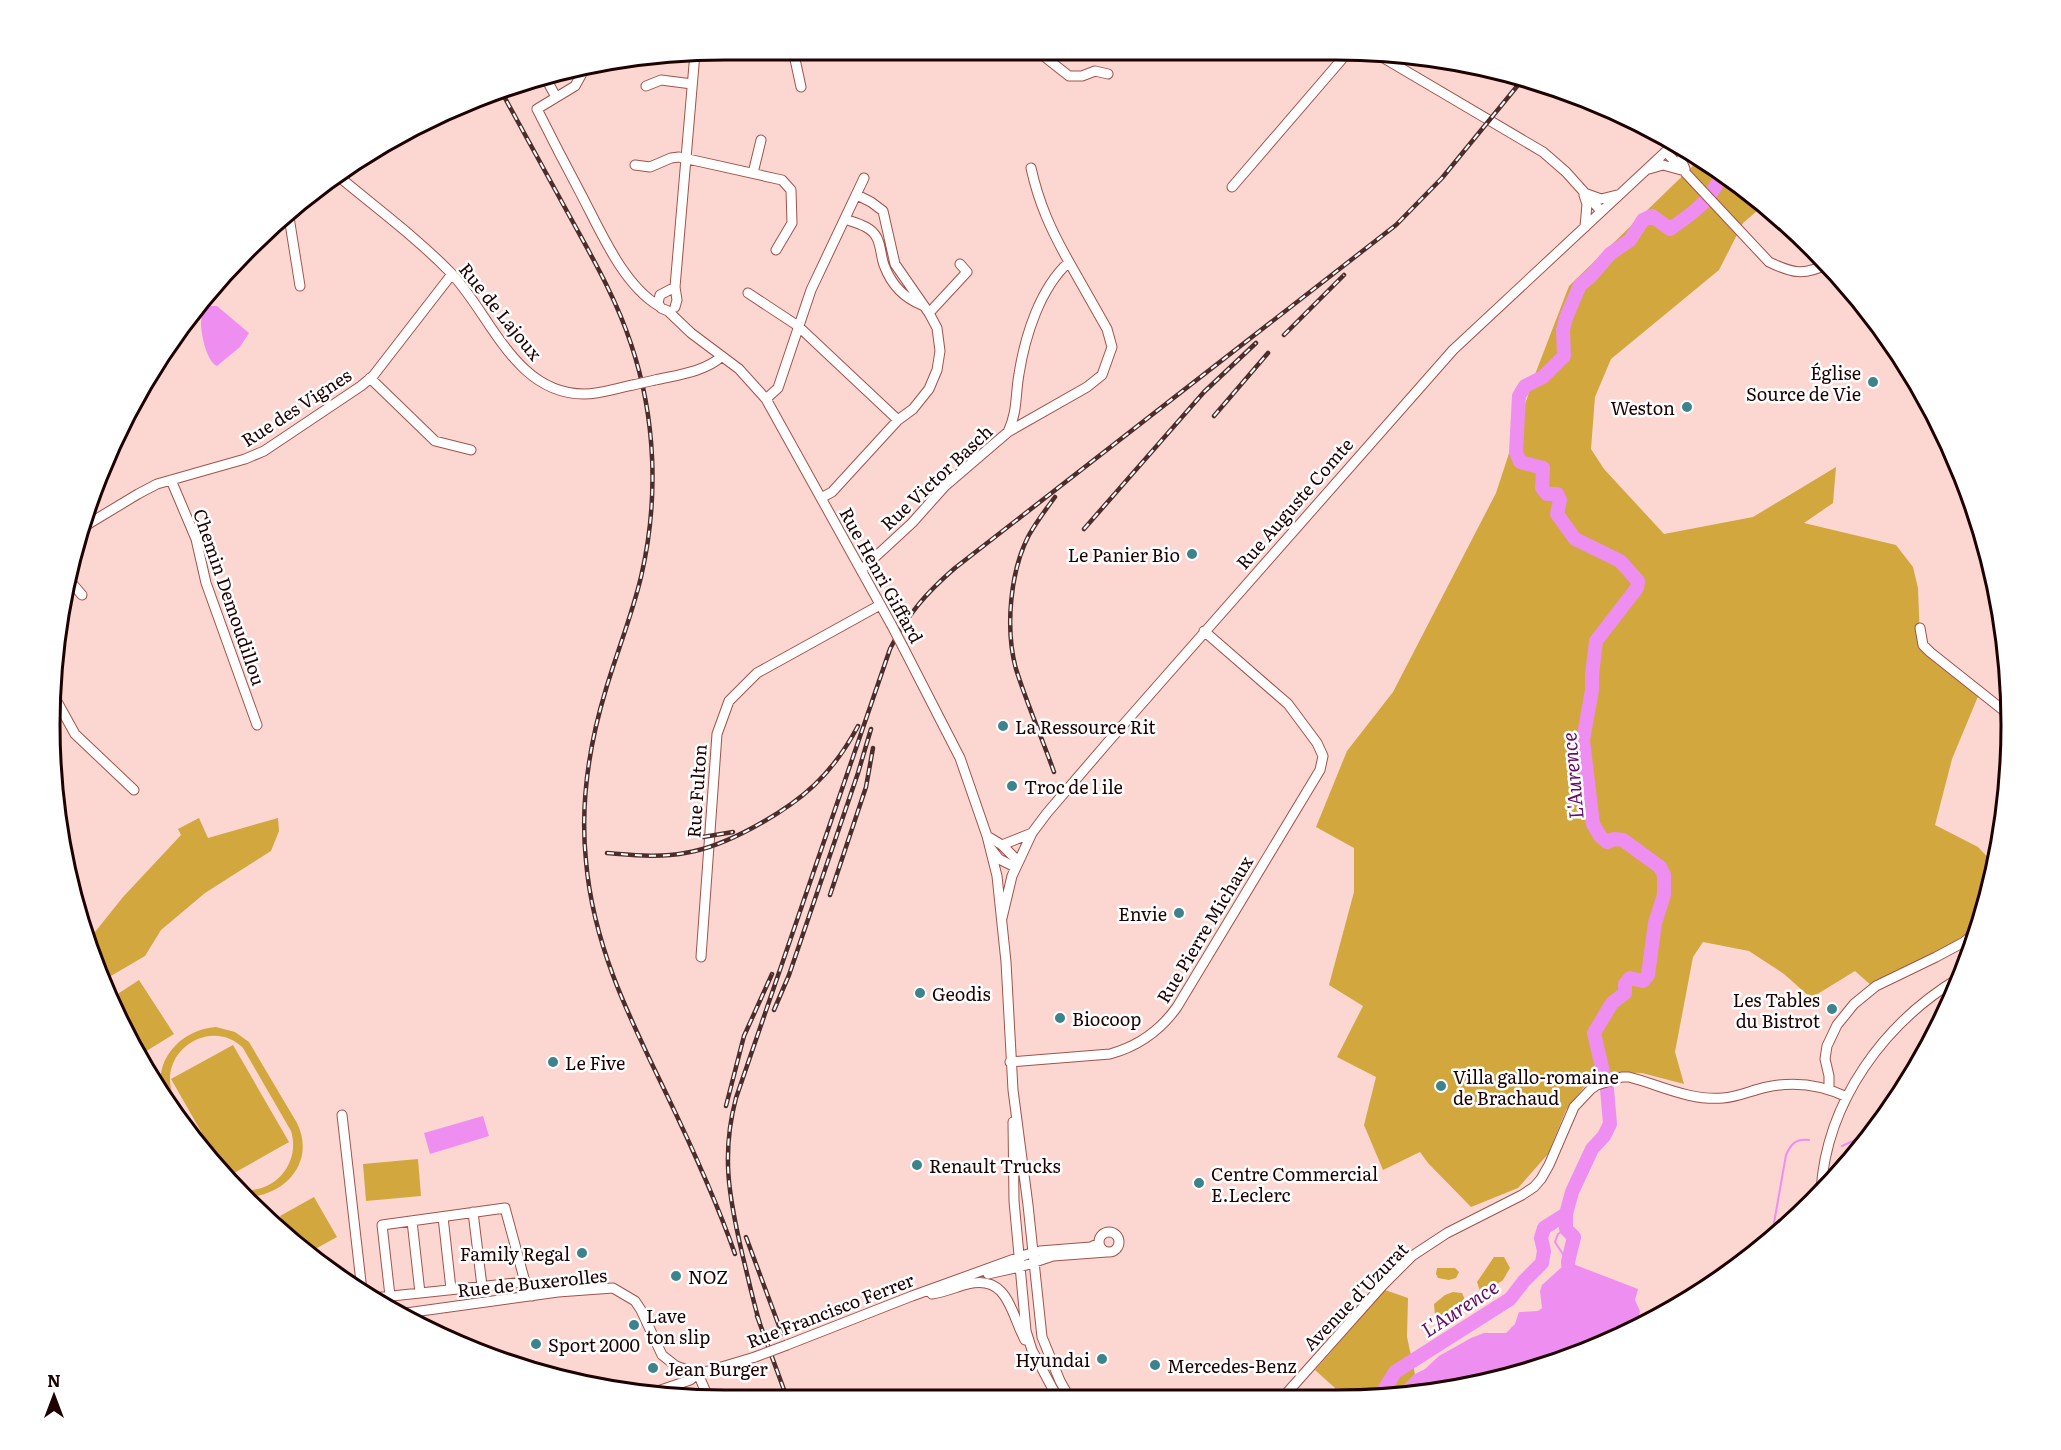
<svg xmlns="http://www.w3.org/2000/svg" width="2061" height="1450" font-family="Literata,serif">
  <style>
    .green { fill: #d1a73e }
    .water { fill: #ef8ef1 }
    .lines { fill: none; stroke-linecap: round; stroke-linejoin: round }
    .stream { stroke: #ef8ef1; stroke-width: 2 }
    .river { stroke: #ef8ef1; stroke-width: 14 }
    .minor-casing { stroke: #a1524b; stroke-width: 11 }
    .minor { stroke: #fff; stroke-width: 9 }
    .rail-casing { stroke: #4b2d2c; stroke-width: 4.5 }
    .rail { stroke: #fff; stroke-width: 2; stroke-dasharray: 7; stroke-linecap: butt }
    .minor-bridge-casing { stroke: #a1524b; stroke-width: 11; stroke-linecap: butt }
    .minor-bridge { stroke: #fff; stroke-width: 9 }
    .poi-dot { fill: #3c838c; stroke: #fff; stroke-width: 2 }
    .labels { text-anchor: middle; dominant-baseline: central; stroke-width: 5; stroke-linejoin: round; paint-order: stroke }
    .street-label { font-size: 18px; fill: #1e0202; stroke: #fff }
    .poi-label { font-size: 18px; fill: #1e0202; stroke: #fff; text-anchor: start }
    .water-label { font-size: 20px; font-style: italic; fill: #660b69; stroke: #fff }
    .rim { fill: none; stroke: #1e0202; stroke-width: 3 }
  </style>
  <rect width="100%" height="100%" fill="#fcd7d2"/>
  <path class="green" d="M1701 158 1747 189 1764 205 1743 223 1719 270 1611 359 1595 397 1591 449 1604 469 1664 534 1753 517 1836 467 1833 503 1804 523 1896 545 1913 567 1918 588 1920 640 1979 694 1952 759 1935 825 1978 847 1994 864C1991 882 1990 901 1982 918 1971 939 1895 973 1872 986L1855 971 1811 998 1784 974 1749 951 1703 942 1693 957 1675 1052 1684 1084 1642 1073 1596 1072 1566 1110 1548 1154 1518 1188 1471 1207 1428 1163 1420 1152 1383 1170 1364 1125 1376 1077 1337 1057 1363 1006 1329 985 1354 892V848L1316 827 1347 751 1393 692 1496 493 1534 377 1569 286Z
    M199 818 208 838 278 818 279 831 271 851 205 893 161 930 145 956 104 980 91 937 123 897 181 835 178 829Z
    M139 980 174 1034 140 1055 119 1023 110 999Z
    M216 1027 235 1032 249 1042 297 1123C316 1162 285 1196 246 1197L236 1188C269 1199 302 1166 291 1131L243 1048C212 1017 159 1050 172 1092L207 1154C198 1141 164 1096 161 1084 159 1071 165 1056 175 1046 185 1035 201 1028 216 1027Z
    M233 1045 289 1142 227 1177 171 1079Z
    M1856 1153 1830 1181 1838 1158Z
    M418 1159 421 1196 366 1201 363 1164Z
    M314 1197 337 1237 306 1254 295 1243 280 1216Z
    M1494 1257H1504L1510 1268 1503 1280 1485 1293 1480 1291 1477 1282Z
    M1437 1268H1455L1459 1272 1456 1278 1449 1280 1438 1278 1436 1274Z
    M1385 1290 1408 1298 1407 1337 1415 1374 1395 1395H1329L1335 1388 1315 1370Z
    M1453 1292 1462 1293 1467 1304 1445 1321 1439 1320 1435 1316 1434 1304 1445 1295Z"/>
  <path class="water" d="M209 304 211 306H217L249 333 240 347 217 366C207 362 201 335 201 323 201 317 204 311 204 305L207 306Z
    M483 1116 489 1136 430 1154 424 1133Z
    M1573 1264 1638 1289 1635 1300 1640 1311 1637 1327 1635 1331C1558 1362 1479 1394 1395 1395L1415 1374 1425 1369 1439 1356 1471 1338 1484 1333H1506L1515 1324 1519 1312 1538 1311 1542 1308 1540 1291 1542 1285 1563 1266Z"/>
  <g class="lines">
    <path class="stream" d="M85 933 86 934
      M99 970 101 975
      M1842 1146 1875 1131
      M1566 1229 1558 1234 1555 1242 1568 1262
      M1771 1240 1786 1155C1791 1144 1796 1138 1809 1140"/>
    <path class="river" d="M1566 1214V1229L1574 1237 1568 1262 1570 1283
      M1381 1395 1395 1372 1510 1299 1524 1281 1542 1263 1544 1251 1541 1238 1544 1228 1566 1214 1572 1192 1592 1149 1604 1136 1610 1124 1607 1089 1594 1033 1612 1003 1625 993V984L1630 978 1643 981 1648 975 1655 923 1664 895V875L1660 867 1623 840 1614 839 1607 842 1600 836 1593 824 1583 740 1592 690V675L1596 641 1637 588 1638 581 1620 561 1575 539 1557 514 1560 500 1557 494H1547L1542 488 1543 468 1520 462 1516 452 1519 396 1525 386 1543 377 1564 356 1563 330 1566 318 1580 285 1591 276 1610 254 1630 240 1643 220 1652 216 1670 229C1696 211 1709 202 1723 173"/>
    <g class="minor-casing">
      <path id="minor" d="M793 50 801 87
        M1036 50 1069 76H1082L1095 71 1108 74
        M1377 54 1543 152 1566 172 1601 211
        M585 68 575 86 537 109C551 137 566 166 581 194 600 230 623 285 659 306
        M544 75 556 97
        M646 86 661 80 692 84
        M1682 145V162L1685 169
        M1666 152 1769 262C1792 273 1804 276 1827 264
        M635 165 650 167 671 158 679 157 782 180 791 190 792 223 776 250
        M1031 168C1039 204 1051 230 1069 262
        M1649 169 1663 165 1685 171
        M753 173 761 140
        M337 175C375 207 416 237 451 273 491 315 515 394 584 394 600 394 617 388 633 385
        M1232 187 1349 51
        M1587 194 1601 199 1617 195
        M1584 195 1587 204 1585 227
        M289 217 300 286
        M845 219C856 223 871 226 877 238 881 246 881 257 884 265 891 284 904 298 922 305
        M675 287 660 295 658 303 661 308 668 311 691 333 739 369 766 399 891 624
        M748 293 798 326 898 420
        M675 307 677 300 675 287 695 53
        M929 313 967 272 960 264
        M370 378 435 441 471 450
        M655 380C677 375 705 372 722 356
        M766 399 778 388 811 290 864 178
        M171 480 196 539 206 583 257 725
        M821 498 832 492 898 420 913 409 929 389 937 370 940 351 937 328 929 313 895 264 883 211 871 202 857 195
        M85 526 138 494 157 484 245 459 264 451 361 386 373 376 452 274
        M861 570 912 523 945 486 1008 432 1087 387 1102 375 1112 347 1107 329 1069 262C1040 288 1025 336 1019 374 1015 396 1018 410 1008 432
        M70 581 82 595
        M1920 628 1923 645 1930 652 2008 714
        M903 647 960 758 987 836 997 876 1006 962 1013 1090 1028 1205 1042 1337 1060 1381 1069 1397
        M55 698 75 734 134 790
        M987 836 1002 845 1018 861
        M1002 845 1032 833
        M992 850 999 859 1015 867
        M1002 918 1012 876 1032 833 1047 813 1108 742 1453 350 1676 142
        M701 957 717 734 729 701 757 673 880 605
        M1010 1062 1110 1054C1139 1046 1160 1031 1177 1007L1320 770 1323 756 1317 743 1288 704 1204 631
        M1829 1089V1076L1825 1059 1827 1046 1837 1025 1854 1004 1876 986 1936 957 1964 942 1977 931
        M342 1115 362 1291
        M1013 1122 1014 1201 1026 1331 1032 1350 1057 1397
        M1821 1190C1827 1101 1884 1023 1959 978
        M473 1212 482 1286
        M443 1217 451 1289
        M412 1221 420 1293
        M1099 1242a10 10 0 1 1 20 0a10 10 0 1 1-20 0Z
        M988 1274 1020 1267 1053 1256 1107 1252
        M932 1294C945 1292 956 1287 968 1284 1008 1274 1011 1314 1025 1340
        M390 1296 382 1225 505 1208 525 1282
        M373 1298 525 1282 532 1296
        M399 1314 558 1292 613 1288 635 1301 641 1310 662 1355 676 1366 698 1374
        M787 1345 912 1296 1028 1254 1040 1251 1091 1247 1099 1243
        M698 1374 709 1399
        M649 1394 690 1380 698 1374 755 1357
        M1285 1395 1383 1285 1412 1256 1447 1233 1522 1195 1534 1187 1541 1179 1549 1165 1574 1107 1591 1089 1597 1085 1622 1077H1629C1660 1085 1690 1101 1723 1098 1738 1097 1752 1090 1767 1087 1795 1081 1822 1085 1847 1097"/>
    </g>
    <use href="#minor" class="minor"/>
    <g class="rail-casing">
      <path id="rail" d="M500 89C523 131 546 173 569 215 592 257 616 298 631 344 656 418 659 500 641 577 632 615 617 652 606 689 589 745 580 803 586 861 593 944 628 1015 664 1089 690 1143 715 1197 735 1254
        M1284 335 1344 275
        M1214 416 1268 353
        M1084 529 1204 392 1256 343
        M1054 772C1042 738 1027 704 1016 669 1005 629 1010 571 1029 535 1037 521 1046 509 1055 497
        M703 837 733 832
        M607 853C633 855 659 858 685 853 710 849 732 839 754 827 802 801 832 775 858 726
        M830 895 866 787 873 748
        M774 1010 789 975 858 773 871 729
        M726 1106 744 1036 772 974
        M746 1237 782 1334
        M757 1316 787 1398
        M760 1324C753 1301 748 1277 742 1253 729 1197 721 1154 736 1098L890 649C907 615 926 593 955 568L1396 225 1442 178 1523 79"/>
    </g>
    <use href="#rail" class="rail"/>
    <g class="minor-bridge-casing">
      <path id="minor-bridge" d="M633 385 655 380
        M891 624 903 647
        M755 1357 787 1345"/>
    </g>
    <use href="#minor-bridge" class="minor-bridge"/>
  </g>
  <g class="poi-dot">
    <circle cx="1873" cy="382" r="6"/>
    <circle cx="1687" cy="407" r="6"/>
    <circle cx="1192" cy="554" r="6"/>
    <circle cx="1003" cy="726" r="6"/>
    <circle cx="1012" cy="786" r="6"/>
    <circle cx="1179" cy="913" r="6"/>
    <circle cx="920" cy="993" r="6"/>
    <circle cx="1832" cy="1009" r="6"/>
    <circle cx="1060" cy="1018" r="6"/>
    <circle cx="553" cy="1062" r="6"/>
    <circle cx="1441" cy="1086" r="6"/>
    <circle cx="917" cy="1165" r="6"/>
    <circle cx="1199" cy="1183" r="6"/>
    <circle cx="582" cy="1253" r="6"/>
    <circle cx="676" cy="1276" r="6"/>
    <circle cx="634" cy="1325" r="6"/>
    <circle cx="536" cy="1344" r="6"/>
    <circle cx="1102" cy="1359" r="6"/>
    <circle cx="1155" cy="1365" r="6"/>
    <circle cx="653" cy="1368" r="6"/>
  </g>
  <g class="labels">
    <g class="street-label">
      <text transform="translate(501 311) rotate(51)">Rue de Lajoux</text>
      <text transform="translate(296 407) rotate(-33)">Rue des Vignes</text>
      <text transform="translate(936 477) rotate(-43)">Rue Victor Basch</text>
      <text transform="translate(1294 503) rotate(-49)">Rue Auguste Comte</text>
      <text transform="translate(882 575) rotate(61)">Rue Henri Giffard</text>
      <text transform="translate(230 597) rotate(71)">Chemin Demoudillou</text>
      <text transform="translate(696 791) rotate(-86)">Rue Fulton</text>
      <text transform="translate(1204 929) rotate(-59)">Rue Pierre Michaux</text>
      <text transform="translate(532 1282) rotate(-6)">Rue de Buxerolles</text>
      <text transform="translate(1355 1296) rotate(-46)">Avenue d'Uzurat</text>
      <text transform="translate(830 1310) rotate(-21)">Rue Francisco Ferrer</text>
    </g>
    <g class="poi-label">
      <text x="1861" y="372" text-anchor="end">Église<tspan x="1861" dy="21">Source de Vie</tspan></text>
      <text x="1675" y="407" text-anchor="end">Weston</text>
      <text x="1180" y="554" text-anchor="end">Le Panier Bio</text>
      <text x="1015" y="726">La Ressource Rit</text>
      <text x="1024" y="786">Troc de l ile</text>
      <text x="1167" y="913" text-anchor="end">Envie</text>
      <text x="932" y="993">Geodis</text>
      <text x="1820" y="999" text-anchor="end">Les Tables<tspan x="1820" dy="21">du Bistrot</tspan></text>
      <text x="1072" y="1018">Biocoop</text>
      <text x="565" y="1062">Le Five</text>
      <text x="1453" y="1076">Villa gallo-romaine<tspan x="1453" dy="21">de Brachaud</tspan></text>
      <text x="929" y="1165">Renault Trucks</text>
      <text x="1211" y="1173">Centre Commercial<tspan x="1211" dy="21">E.Leclerc</tspan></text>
      <text x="570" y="1253" text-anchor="end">Family Regal</text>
      <text x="688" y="1276">NOZ</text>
      <text x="646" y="1315">Lave<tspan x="646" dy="21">ton slip</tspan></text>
      <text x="548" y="1344">Sport 2000</text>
      <text x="1090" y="1359" text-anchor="end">Hyundai</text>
      <text x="1167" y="1365">Mercedes-Benz</text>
      <text x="665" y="1368">Jean Burger</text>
    </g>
    <g class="water-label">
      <text transform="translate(1571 776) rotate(-95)">L'Aurence</text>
      <text transform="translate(1459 1307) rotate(-33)">L'Aurence</text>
    </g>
  </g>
  <path d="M0 0H2061V1450H0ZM725 60H1336A665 665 0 0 1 2001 725V725A665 665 0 0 1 1336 1390H725A665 665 0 0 1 60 725V725A665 665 0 0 1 725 60Z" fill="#fff" fill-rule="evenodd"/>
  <path class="rim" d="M725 60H1336A665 665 0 0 1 2001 725V725A665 665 0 0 1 1336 1390H725A665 665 0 0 1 60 725V725A665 665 0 0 1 725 60Z"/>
  <g transform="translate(54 1396)" stroke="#ffffff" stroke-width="4.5" paint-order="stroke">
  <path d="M0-4.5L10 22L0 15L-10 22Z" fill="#1e0202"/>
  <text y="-9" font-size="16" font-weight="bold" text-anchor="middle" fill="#1e0202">N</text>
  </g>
</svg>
